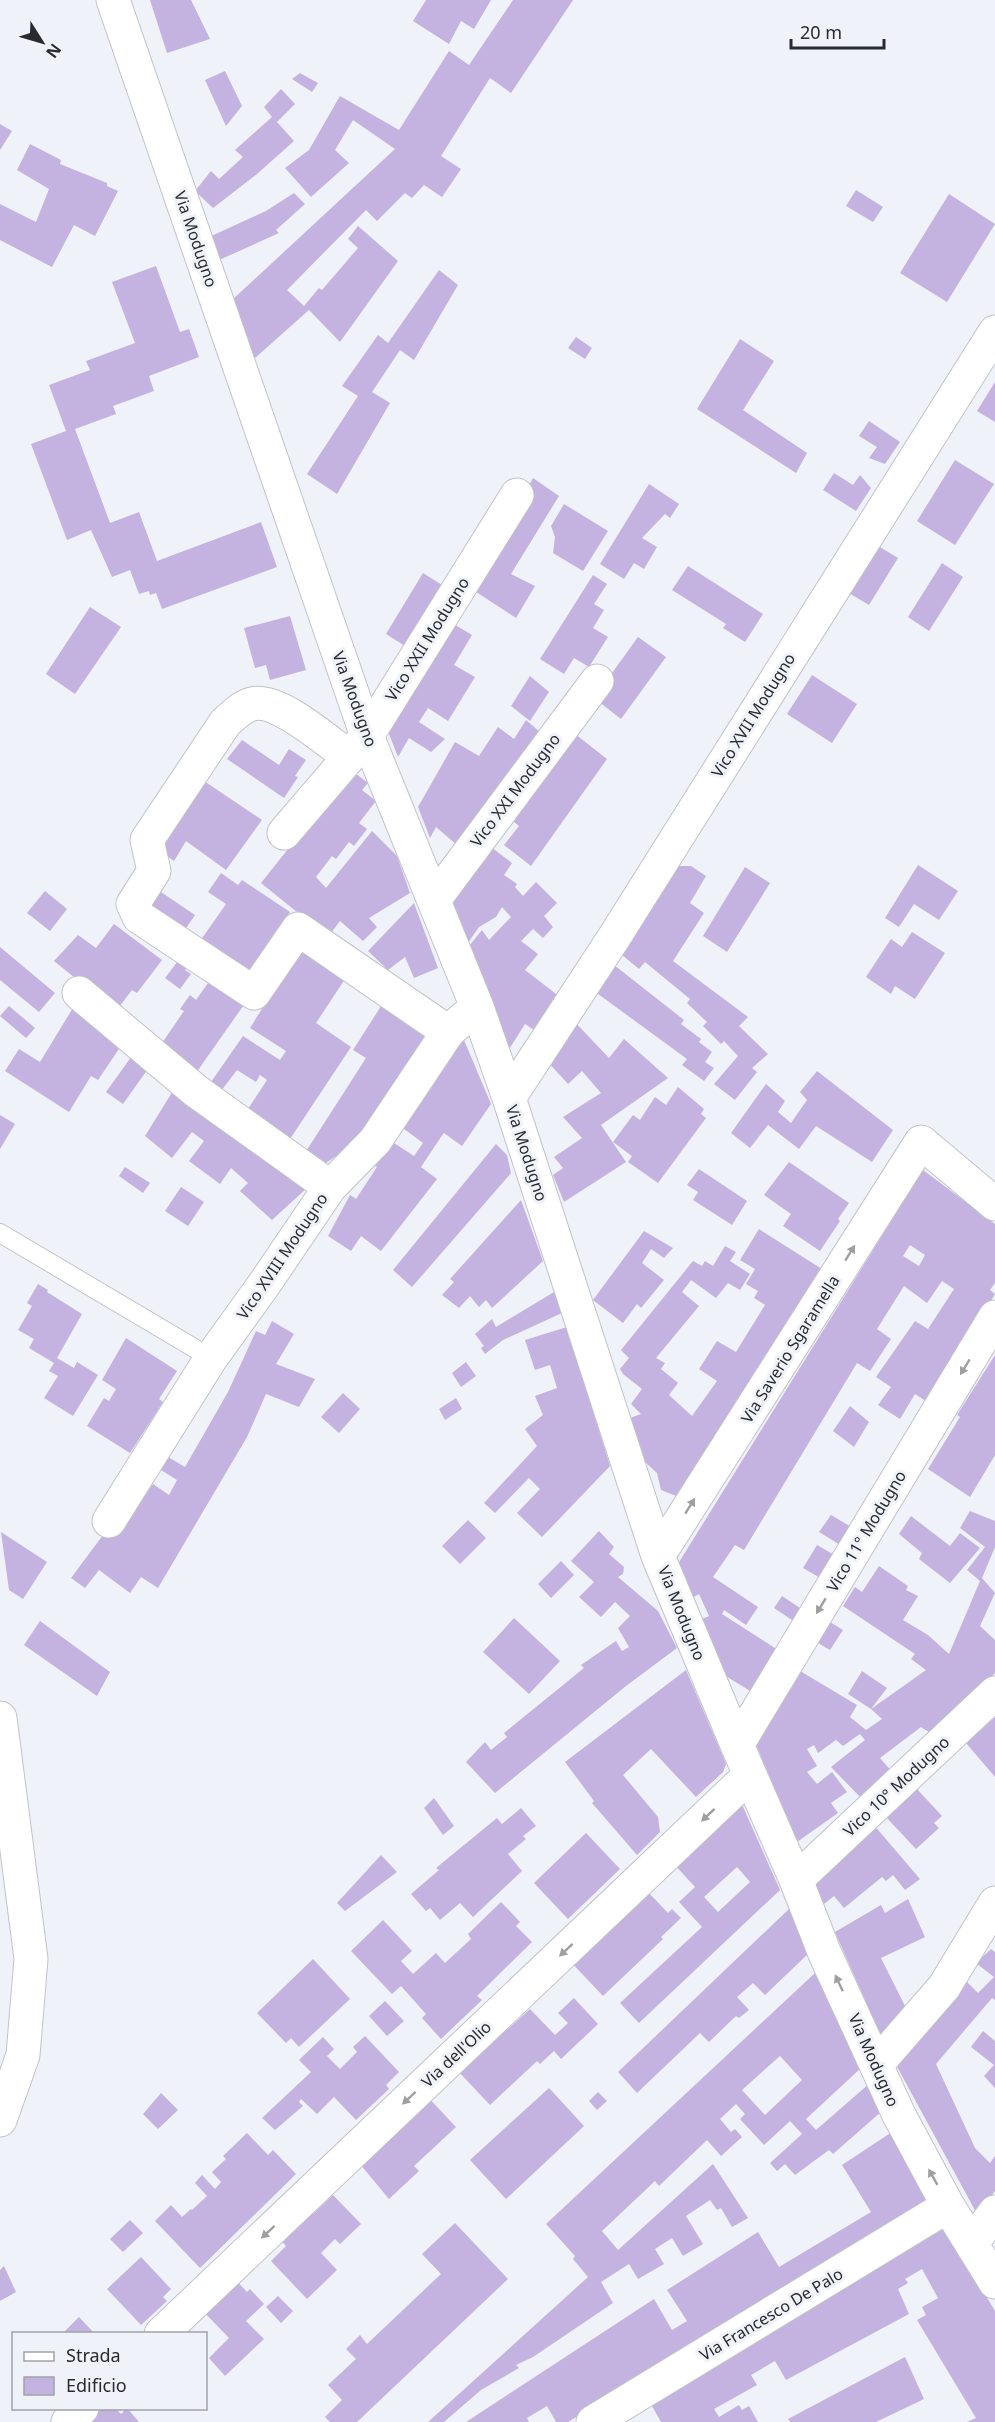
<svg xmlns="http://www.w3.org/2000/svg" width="995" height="2422" font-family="'Noto Sans',sans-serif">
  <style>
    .building { fill: #c4b2e0; fill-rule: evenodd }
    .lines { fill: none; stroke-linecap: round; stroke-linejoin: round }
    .lane-casing { stroke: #c1c2ca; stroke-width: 20 }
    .street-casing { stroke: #c1c2ca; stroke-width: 35 }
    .highway-casing { stroke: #c1c2ca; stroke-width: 35 }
    .lane { stroke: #fff; stroke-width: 18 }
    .street { stroke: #fff; stroke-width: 33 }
    .highway { stroke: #fff; stroke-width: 33 }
    .oneway { fill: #9f9fa0 }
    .labels { text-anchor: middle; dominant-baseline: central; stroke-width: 6; stroke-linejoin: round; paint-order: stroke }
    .street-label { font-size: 16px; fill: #292a2d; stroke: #f0f2fa }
  </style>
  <rect width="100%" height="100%" fill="#f0f2fa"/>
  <path class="building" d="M150 0H191L210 39 167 53Z
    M426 0H491L474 29 461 21 449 44 413 21Z
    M513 0H573L511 93 490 78 441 156 461 169 442 197 424 185 412 198 405 193 377 221 366 210 287 290 304 306 319 288 322 290 358 248 348 239 358 226 398 261 340 342 309 310 255 358 231 301 395 149 353 120 335 150 349 163 311 197 285 168 309 150 340 96 399 130 449 51 469 65Z
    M225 71 242 106 226 126 205 80Z
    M300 73 318 83 312 92 292 79Z
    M281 89 295 104 277 122 294 141 257 174 213 208 195 191 211 171 219 179 243 157 235 150 272 117 264 107Z
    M0 124 12 131 0 150Z
    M30 144 61 160 60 164 107 183V186L118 191 95 236 74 225 52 267 0 240V204L36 222 49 189 17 170Z
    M856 190 883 207 873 222 846 206Z
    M294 193 305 204 276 230 279 233 217 261 207 238 266 211Z
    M949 194 995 224 947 302 900 273Z
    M156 266 180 332 189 329 199 357 149 376 154 391 113 406 116 414 75 429 110 523 139 512 157 561 261 522 277 567 162 609 156 593 150 595 149 591 139 594 130 570 112 577 91 530 67 540 31 444 66 431 49 385 90 370 86 361 135 343 112 282Z
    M439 270 458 285 414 360 400 350 372 392 390 403 337 494 307 474 358 396 342 386 378 335 388 343Z
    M576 337 592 348 585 359 568 348Z
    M740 339 774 361 743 410 807 453 796 473 697 409Z
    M995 382V422L977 411Z
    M869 421 900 442 885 464 869 458 877 447 859 436Z
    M955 460 994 484 955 545 917 521Z
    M834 473 853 485 860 475 871 488 856 511 823 490Z
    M533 478 559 496 511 574 535 586 516 618 473 590Z
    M649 484 679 504 670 518 665 514 642 538 657 547 644 569 634 563 624 579 600 564Z
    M564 504 608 531 583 571 553 553 555 537 551 526Z
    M875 544 898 558 869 605 847 592Z
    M942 563 963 577 929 631 908 617Z
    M688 566 763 614 745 642 723 628 726 624 672 590Z
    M423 573 442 585 405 646 386 634Z
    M593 575 607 584 594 604 604 610 593 628 608 637 589 667 574 658 564 674 540 659Z
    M90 607 121 627 75 694 46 674Z
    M290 616 306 670 270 680 266 665 255 668 244 628Z
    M447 620 472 635 454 665 475 677 448 721 428 708 419 722 445 739 431 752 409 738 398 757 384 721Z
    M638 637 666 657 621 719 594 698Z
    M812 675 857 704 832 743 787 714Z
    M530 676 549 692 530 721 511 706Z
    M526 720 541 733 457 845 436 827 430 838 418 807 455 742 479 756 498 727 514 739Z
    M570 730 607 759 531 866 504 845 519 826 507 816Z
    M242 740 279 765 289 749 306 760 295 776 298 777 284 798 227 759Z
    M351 770 368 783 362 790 376 801 359 823 367 829 354 846 349 842 336 859 332 856 316 877 326 888 372 831 397 856 410 893 369 918 377 927 363 941 340 921 328 937 261 883Z
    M204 781 262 820 226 870 186 841 174 861 157 849Z
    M487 844 512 863 504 875 517 884 515 887 523 896 536 882 557 903 544 916 553 927 543 938 533 929 521 941 538 954 525 970 560 997 537 1032 525 1024 508 1051 469 946 482 930 489 940 511 917 502 907 496 917 479 927 468 943 447 896Z
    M918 865 958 891 939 920 914 904 899 927 885 918Z
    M676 866H691L706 876 690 903 704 913 673 961 748 1017 739 1026 768 1054 752 1068 757 1072 735 1100 714 1084 738 1056 724 1041 721 1044 703 1026 707 1022 687 1003 690 999 645 962 639 969 615 949Z
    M745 867 770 883 727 952 703 936Z
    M221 873 238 885 242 880 290 912 247 977 198 944 226 904 208 892Z
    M45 891 67 909 50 931 27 913Z
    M161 892 195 915 182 934 144 908Z
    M414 903 438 968 414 978 405 957 388 970 368 951Z
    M114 924 162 960 137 993 132 990 116 1011 54 961 78 935 96 948Z
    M912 932 945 953 915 999 895 986 891 994 866 977 891 939 902 947Z
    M303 943 349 973 316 1023 351 1047 288 1142 246 1112 267 1080 260 1075 256 1082 237 1070 221 1091 211 1082 243 1036 280 1060 286 1051 250 1028Z
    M0 947 55 993 39 1012 0 980Z
    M182 956 191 962 185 970 191 974 180 989 165 978Z
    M609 961 684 1020 681 1024 701 1039 699 1042 712 1052 705 1062 714 1068 704 1081 682 1065 687 1059 590 988Z
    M213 976 248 999 196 1073 160 1046 184 1011 180 1009 190 995 196 1000Z
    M76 1003 125 1040 98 1080 91 1076 69 1112 5 1071 19 1049 40 1062Z
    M383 1003 429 1032 367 1135 320 1167 303 1156 366 1058 353 1050Z
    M9 1006 35 1028 26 1038 0 1016Z
    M572 1019 609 1058 624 1039 668 1078 601 1125 626 1162 564 1202 553 1175 563 1168 554 1157 582 1138 563 1117 601 1093 582 1071 568 1084 548 1062 562 1049 556 1042Z
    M461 1033 491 1104 462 1146 444 1133 441 1137 421 1167 437 1179 381 1251 361 1236 351 1251 328 1236 350 1195 356 1199 377 1167 371 1163 388 1139 414 1156 423 1143 396 1123Z
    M134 1053 150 1066 123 1104 106 1092Z
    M817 1071 893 1130 872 1162 816 1126 799 1149 768 1125 750 1148 731 1133 766 1084 785 1101 778 1112 791 1123 807 1100 800 1092Z
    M176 1086 308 1187 272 1220 240 1191 248 1183 231 1168 220 1184 189 1161 204 1141 192 1132 172 1158 145 1136Z
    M678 1087 704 1109 701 1114 706 1118 658 1183 628 1162 632 1156 613 1142 633 1115 640 1120 655 1097 666 1105Z
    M0 1115 15 1124 0 1149Z
    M496 1144 507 1155 511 1173 412 1287 393 1270Z
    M789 1162 849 1203 838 1219 840 1221 820 1251 783 1226 791 1214 764 1195Z
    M125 1167 150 1183 143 1193 119 1176Z
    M699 1169 747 1201 732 1225 693 1200 698 1192 687 1185Z
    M923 1170 995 1224V1283L990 1290 995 1294 929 1403 915 1394 900 1419 878 1405 891 1387 876 1377 915 1321 928 1329 954 1289 942 1281 927 1303 904 1286 877 1329 891 1339 870 1371 857 1363 744 1550 735 1545 713 1577 758 1607 746 1625 724 1610 722 1614 778 1650 752 1692 724 1675 700 1620 709 1616 699 1594 690 1599 676 1567ZM910 1245 925 1255 919 1266 903 1256Z
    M181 1187 204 1202 188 1226 165 1211Z
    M521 1200 543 1261 492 1308 486 1300 479 1307 470 1296 459 1308 442 1295 454 1282 450 1279Z
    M759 1229 825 1271 684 1499 661 1490 657 1473 645 1462 630 1418 641 1414 631 1404 642 1389 623 1374 620 1369 629 1358 621 1350 693 1261 702 1266 705 1261 713 1266 725 1246 736 1252 730 1261 750 1274 740 1290 728 1283 716 1298 691 1280 682 1292 699 1306 656 1358 665 1363 661 1369 678 1383 669 1395 692 1416 717 1381 699 1369 717 1341 736 1352 765 1305 754 1298 758 1291 746 1284 755 1269 740 1260Z
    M644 1231 673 1248 664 1258 651 1249 642 1263 664 1280 641 1308 637 1304 623 1323 593 1300Z
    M38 1284 48 1290 47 1292 82 1314 57 1358 74 1368 77 1362 98 1375 73 1416 44 1398 58 1376 49 1371 54 1363 29 1348 34 1339 18 1330 32 1306 27 1303Z
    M554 1292 562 1313 503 1340 485 1354 481 1348 484 1346 475 1334 492 1319 496 1327Z
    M272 1321 294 1334 276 1364 315 1379 299 1407 266 1394 247 1437 158 1588 141 1577 130 1593 99 1570 85 1588 71 1578 106 1531 114 1536 153 1484 169 1495 177 1480 161 1470 168 1457 185 1467 228 1392 256 1331 265 1335Z
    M567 1327 610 1466 542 1537 517 1513 540 1489 529 1478 495 1513 484 1503 537 1446 525 1429 543 1415 535 1396 557 1388 550 1365 535 1370 525 1340Z
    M126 1338 177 1371 159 1399 163 1402 130 1453 87 1426 104 1398 109 1401 116 1389 102 1380Z
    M995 1355V1455L970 1497 928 1469 960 1417 957 1415Z
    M466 1362 476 1376 461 1387 452 1373Z
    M343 1393 360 1409 339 1433 321 1417Z
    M456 1398 462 1409 445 1420 439 1409Z
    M850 1406 869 1422 854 1447 833 1431Z
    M970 1511 995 1521V1547L982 1578 995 1593 980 1626 995 1640V1673L935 1736 921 1727 880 1758 894 1774 864 1801 831 1767 865 1740 860 1734 843 1746 836 1740 818 1753 814 1745 807 1749 817 1766 807 1772 817 1784 832 1772 847 1792 831 1803 838 1813 797 1842 753 1737 795 1668 857 1705 850 1717 866 1730 882 1719 871 1709 926 1670 911 1659 915 1654 843 1606 855 1587 862 1592 879 1566 908 1586 906 1590 918 1596 903 1620 928 1635 949 1654 980 1581 967 1570 985 1547 960 1528Z
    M831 1515 853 1528 842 1546 819 1532Z
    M911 1516 950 1546 960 1533 980 1548 950 1583 919 1559 922 1553 899 1534Z
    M468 1520 486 1538 460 1564 442 1546Z
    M599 1531 614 1547 609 1554 624 1567 623 1574 618 1577 658 1611 677 1648 626 1686 495 1793 466 1762 485 1742 491 1750 507 1737 504 1733 584 1668 581 1665 616 1641 622 1651 629 1647 618 1628 630 1616 615 1602 601 1617 579 1597 594 1582 571 1561Z
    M1 1532 47 1562 23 1599 9 1590Z
    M817 1545 836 1556 822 1579 803 1568Z
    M561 1561 574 1575 551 1598 538 1584Z
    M782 1596 803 1610 795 1622 774 1608Z
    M514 1618 560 1661 529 1694 483 1652Z
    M825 1619 843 1630 830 1650 813 1640Z
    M40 1621 110 1672 97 1696 24 1645Z
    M686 1670 726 1764 723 1772 696 1797 651 1749 623 1775 658 1817 660 1832 637 1855 592 1803 594 1801 565 1762Z
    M862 1671 887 1688 871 1709 848 1694Z
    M995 1717V1777L966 1743Z
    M916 1788 942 1816 934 1823 939 1828 916 1849 885 1816Z
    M434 1798 454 1826 443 1835 424 1808Z
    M740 1800 780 1890 639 2023 620 2003 702 1927 679 1902 695 1887 672 1862ZM737 1867 750 1882 718 1912 704 1897Z
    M521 1808 536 1826 523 1836 526 1839 508 1854 522 1871 473 1917 460 1903 440 1920 430 1908 426 1911 411 1894 439 1870 436 1868 497 1818 502 1824Z
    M873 1824 920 1879 905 1890 893 1875 886 1881 882 1877 844 1908 834 1896 824 1904 813 1878Z
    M586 1833 620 1869 568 1919 534 1883Z
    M381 1855 397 1872 345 1911 337 1903Z
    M648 1892 668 1913 672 1909 681 1918 661 1937 663 1939 603 1996 567 1958Z
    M908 1899 925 1937 881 1958 909 2014 883 2041 835 1932 881 1905 885 1913Z
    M501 1902 520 1922 516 1926 532 1942 477 1996 482 2000 441 2039 422 2018 426 2014 401 1986 392 1994 351 1951 383 1920 412 1951 401 1961 413 1974 436 1953 445 1963 471 1939 468 1934Z
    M789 1909 809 1953 765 1995 753 1983 737 1997 749 2010 739 2018 736 2016 709 2042 700 2033 637 2093 618 2072Z
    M991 1949 995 1952V2000L992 1998 936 2064 975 2148 990 2163 995 2156V2191L977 2214 895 2063 965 1980 978 1993 994 1977 976 1963Z
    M313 1959 350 1999 299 2047 291 2038 286 2043 257 2013Z
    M815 1973 861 2068 806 2119 816 2130 870 2083 882 2111 833 2154 829 2150 795 2175 785 2164 777 2171 770 2163 802 2134 790 2121 764 2145 740 2119 745 2114 736 2104 720 2119 731 2132 735 2129 742 2137 721 2156 707 2140 659 2186 655 2181 602 2231 618 2250 713 2164 748 2218 732 2227 721 2208 717 2210 710 2200 686 2216 703 2244 683 2256 672 2238 655 2249 664 2264 638 2279 629 2264 601 2282 613 2303 533 2357 516 2365 519 2368 481 2390 444 2422H428L588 2277 573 2259 575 2256 546 2224ZM780 2056 802 2080 765 2115 742 2090Z
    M574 1998 598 2024 561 2059 554 2051 540 2064 537 2061 490 2105 457 2070 501 2023 508 2029 530 2009 555 2035 568 2023 558 2013Z
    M385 2001 404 2021 387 2036 369 2016Z
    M983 2031 995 2041V2088L984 2076 994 2065 971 2047Z
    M365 2036 399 2072 386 2085 389 2089 356 2120 334 2097 317 2114 301 2099 299 2102 303 2106 275 2130 262 2118 311 2072 299 2060 323 2037 334 2049 327 2056 340 2069 357 2052 353 2047Z
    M549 2088 584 2126 506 2199 470 2160Z
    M598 2092 607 2101 597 2110 589 2101Z
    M161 2093 178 2110 158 2129 143 2114Z
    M425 2094 456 2127 414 2166 419 2171 389 2199 360 2164Z
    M892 2132 932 2204 568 2422H556L547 2406 527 2418 529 2422H466L654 2299 672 2330 687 2321 667 2290 758 2232 779 2267 871 2212 842 2165Z
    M247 2133 268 2155 273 2150 296 2174 200 2268 155 2221 171 2205 182 2217 191 2209 192 2210 207 2196 195 2183 202 2175 215 2189 221 2182 212 2172 226 2159 223 2156Z
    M333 2195 361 2224 340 2244 335 2239 321 2253 337 2270 307 2299 271 2261 286 2246 276 2235 306 2207 313 2214Z
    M130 2220 143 2233 123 2252 110 2239Z
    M941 2220 995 2311V2422H967L976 2418 917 2320 926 2315 922 2307 938 2298 922 2269 905 2279 908 2283 898 2289 909 2314 786 2380 775 2361 751 2375 757 2385 714 2409 719 2417 739 2405 742 2410 749 2406 758 2422H661L648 2399 845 2288 840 2281Z
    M455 2223 508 2279 357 2422H330L325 2417 342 2400 328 2385 356 2359 346 2349 360 2335 367 2344 441 2274 422 2254Z
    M141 2257 171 2289 163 2297 167 2301 141 2325 107 2289Z
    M4 2266 16 2292 0 2301V2270Z
    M233 2277 247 2292 250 2289 264 2304 246 2321 264 2339 225 2376 209 2358 229 2338 200 2308Z
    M278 2296 293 2311 281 2323 266 2307Z
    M79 2317 95 2334H62Z
    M905 2357 924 2399 876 2422H790L788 2419Z
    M127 2408 139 2422H87L102 2409H116L121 2414Z"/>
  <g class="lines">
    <g class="lane-casing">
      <path id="lane" d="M0 1233 211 1358"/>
    </g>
    <g class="street-casing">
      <path id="street" d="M113 0 367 736 477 1007 509 1098 658 1556 737 1745 796 1880 825 1954 899 2115 948 2206 995 2282
        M349 757C328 742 278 697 252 704 241 707 233 716 225 723L147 840 154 871 133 904 139 917 254 993 298 929 448 1032
        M284 833 367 736 517 495
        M434 900 597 681
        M79 993 196 1091 330 1187
        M509 1098 615 936 995 332
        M109 1521 211 1358 265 1283 330 1187 375 1141 448 1032 465 1017
        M658 1556 921 1142 995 1204
        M737 1745 995 1317
        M796 1880 995 1693
        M877 2064 944 1987 995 1903
        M972 2243 995 2212
        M161 2334 750 1775
        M68 2422 82 2408
        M593 2422 948 2206"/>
    </g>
    <g class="highway-casing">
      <path id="highway" d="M0 1718 31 1959 23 2055 0 2120"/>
    </g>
    <use href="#lane" class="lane"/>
    <use href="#street" class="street"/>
    <use href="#highway" class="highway"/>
  </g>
  <defs><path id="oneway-solid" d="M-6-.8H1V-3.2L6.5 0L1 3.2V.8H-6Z" transform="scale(1.5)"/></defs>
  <g class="oneway">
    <use href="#oneway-solid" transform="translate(850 1253) rotate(-58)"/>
    <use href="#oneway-solid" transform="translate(965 1367) rotate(121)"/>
    <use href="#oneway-solid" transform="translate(690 1506) rotate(-58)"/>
    <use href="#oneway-solid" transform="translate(821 1606) rotate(121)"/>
    <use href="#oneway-solid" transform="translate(708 1815) rotate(137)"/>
    <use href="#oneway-solid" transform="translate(566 1950) rotate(137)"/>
    <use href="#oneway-solid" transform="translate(839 1983) rotate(-115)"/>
    <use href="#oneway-solid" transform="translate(409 2098) rotate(137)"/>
    <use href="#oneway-solid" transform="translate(933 2177) rotate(-119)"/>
    <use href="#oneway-solid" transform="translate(268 2232) rotate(137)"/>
  </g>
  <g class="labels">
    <g class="street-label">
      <text transform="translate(196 239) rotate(71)">Via Modugno</text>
      <text transform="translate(427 639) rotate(-58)">Vico XXII Modugno</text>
      <text transform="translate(355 699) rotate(70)">Via Modugno</text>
      <text transform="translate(753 715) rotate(-58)">Vico XVII Modugno</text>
      <text transform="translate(515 790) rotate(-53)">Vico XXI Modugno</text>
      <text transform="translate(527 1153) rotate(72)">Via Modugno</text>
      <text transform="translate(282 1256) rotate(-56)">Vico XVIII Modugno</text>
      <text transform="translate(790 1349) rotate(-58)">Via Saverio Sgaramella</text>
      <text transform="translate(866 1531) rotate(-59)">Vico 11° Modugno</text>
      <text transform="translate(682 1613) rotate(68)">Via Modugno</text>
      <text transform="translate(896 1786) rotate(-43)">Vico 10° Modugno</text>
      <text transform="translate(456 2054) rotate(-43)">Via dell'Olio</text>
      <text transform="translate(874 2060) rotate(66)">Via Modugno</text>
      <text transform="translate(771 2314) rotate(-31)">Via Francesco De Palo</text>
    </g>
  </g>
  <rect x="12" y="2332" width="195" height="78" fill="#f0f2fa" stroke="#a0a2a8" stroke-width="1.5"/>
  <rect x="24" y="2352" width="30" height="9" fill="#ffffff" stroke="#a0a2a8" stroke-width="1.5"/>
  <text x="66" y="2362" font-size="18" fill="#292a2d">Strada</text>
  <rect x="24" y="2377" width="30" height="18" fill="#c4b2e0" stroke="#a0a2a8" stroke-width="1.5"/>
  <text x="66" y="2392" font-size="18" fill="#292a2d">Edificio</text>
  <g transform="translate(42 42) rotate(127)" stroke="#f0f2fa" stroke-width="4.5" paint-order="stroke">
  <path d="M0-4.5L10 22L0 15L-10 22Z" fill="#292a2d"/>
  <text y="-9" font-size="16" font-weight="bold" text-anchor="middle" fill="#292a2d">N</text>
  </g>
  <path d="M791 39v9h93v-9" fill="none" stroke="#292a2d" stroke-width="3"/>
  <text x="800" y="39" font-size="18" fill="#292a2d" stroke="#f0f2fa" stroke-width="4.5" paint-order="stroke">20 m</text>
</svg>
